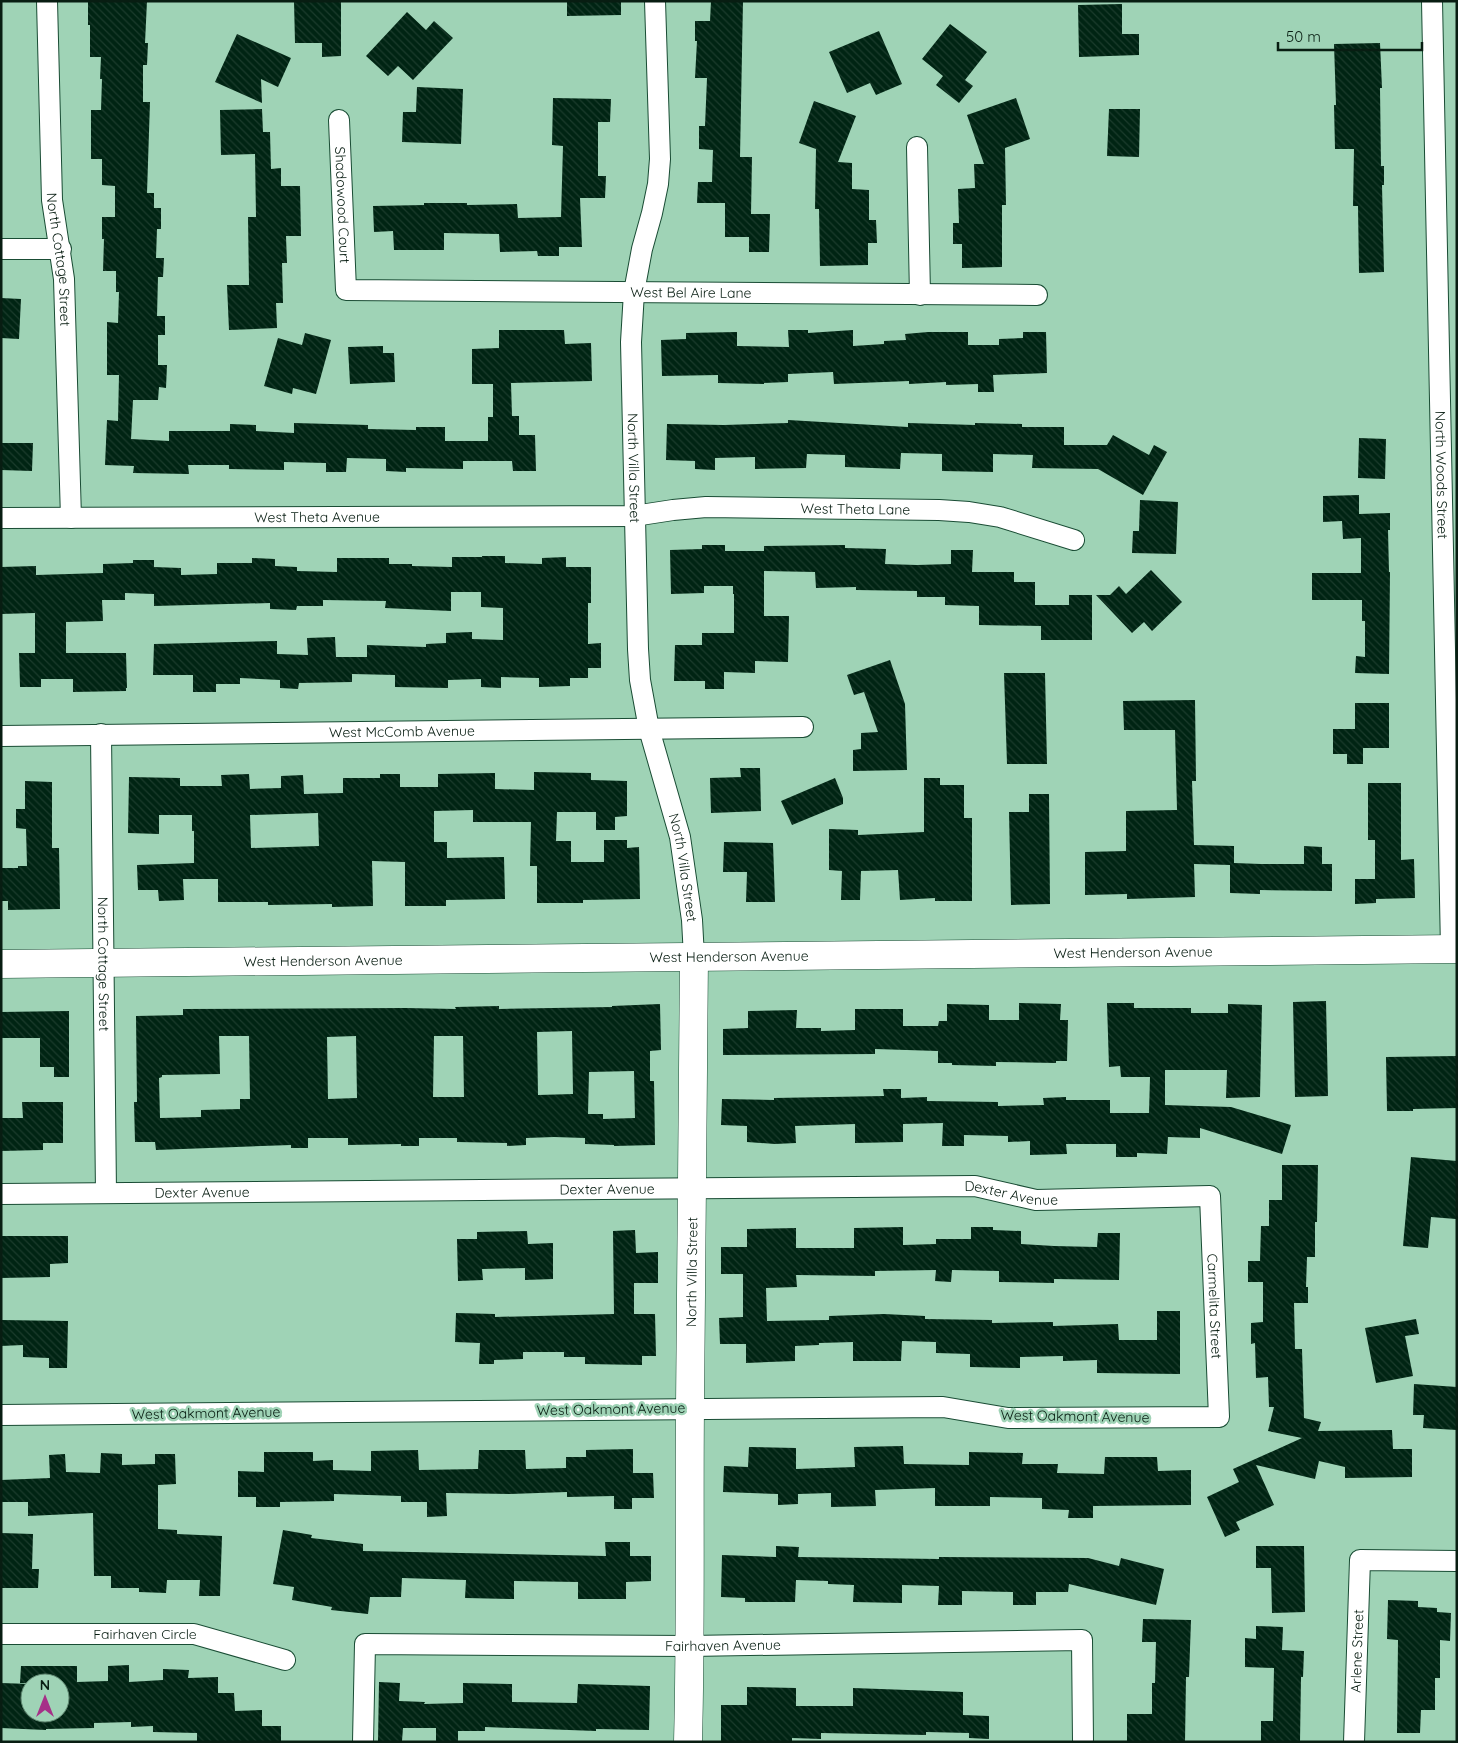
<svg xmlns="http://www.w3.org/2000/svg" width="1458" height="1743" font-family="Quicksand,sans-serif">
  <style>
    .building { fill: url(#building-back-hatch); fill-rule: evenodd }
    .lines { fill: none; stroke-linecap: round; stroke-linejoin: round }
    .street-casing { stroke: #194c34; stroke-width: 22 }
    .secondary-casing { stroke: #194c34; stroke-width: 29 }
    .street { stroke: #fff; stroke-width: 20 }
    .secondary { stroke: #fff; stroke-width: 28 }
    .labels { text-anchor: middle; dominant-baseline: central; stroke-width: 5; stroke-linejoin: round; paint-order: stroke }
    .street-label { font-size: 14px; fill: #081d12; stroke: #9fd3b6 }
  </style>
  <defs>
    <pattern id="building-back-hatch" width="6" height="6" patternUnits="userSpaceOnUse" patternTransform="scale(1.25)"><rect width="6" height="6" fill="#002413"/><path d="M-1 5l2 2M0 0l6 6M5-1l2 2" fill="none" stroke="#1b3b2c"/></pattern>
  </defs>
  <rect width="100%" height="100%" fill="#9fd3b6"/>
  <path class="building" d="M147 1 145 43H148L147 65H143V102H150L147 193H154V208H161V229H157L156 258H164L163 277H158L157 316H165V335H158V365H167L166 388 159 387 158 400H133L131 439 169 441V431H230V424L256 425V431L294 433V423L368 425V429L416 430V427H445V441H488V417H493V384H472V349L499 348V330H564L565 344 591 343 592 381 511 383 512 416H519V435H535L536 471H513L512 461H463V469L406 468V472L386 471V459L347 458 346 472H326V463L284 462V470L229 469V465H188L189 474 133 473 134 466 105 465 107 420 118 421 119 375H107V322L118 323 119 292H116V271H103L104 239H102V217H115V186L102 185V159H91V110H101L102 79H100L101 57H90V25H88V2Z
    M294 1H341V56L322 57V43H295Z
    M567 1H621V15L567 16Z
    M711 1H743L740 157H752L751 214H770L769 252H749V237H725V203H697L698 182H712L713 150 699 149V126H705L707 78H695L697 41H695V21H710Z
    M1122 4V34H1139V55L1079 57 1078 5Z
    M407 12 426 30 434 21 453 38 413 80 398 66 388 76 366 56Z
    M950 24 987 52 965 80 973 86 959 103 936 85 943 76 922 59Z
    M879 31 902 84 876 95 870 83 847 93 829 52Z
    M237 34 291 58 278 87 261 79 262 103 215 82Z
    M1380 43 1382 88H1380L1381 166H1384V185H1382L1384 272 1359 273 1358 206H1353L1354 149H1335L1334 105H1336L1334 44Z
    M417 87 463 89 461 144 402 142 403 112H416Z
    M553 98 611 99 610 122H598V176H606L605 198H580L582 247H559V256H538L537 251 500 252 499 234 444 233V250H394L393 231 374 232 373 206 424 205V203H467V205L517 204 518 218 561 217 563 146 552 145Z
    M1016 98 1030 139 1005 148 1006 205H1002V267L962 268V244H953V223H959L958 189 975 188 974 164H984L967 115Z
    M814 101 856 116 838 162 852 163V189L869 190V220H876L877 243H868V265L820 266 819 209H815L816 149 799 143Z
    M262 109 263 132H270L271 169 281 168V186H300L301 236H286L287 263H282L283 303H276L277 328 229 330 227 285H249L248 217H256L255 154 221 155 220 110Z
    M1109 109H1140L1139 157 1107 156Z
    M1 298 21 299 19 339 1 338Z
    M788 330H808V333L853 330V346L884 344V341L906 340 905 334 928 332H968V345H999V339L1023 338V332H1046L1047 373 993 375 994 392H978V384L946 385V382L909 384V381L834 384 833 372 788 374V382L764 383V384L718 383V375L662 376 661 340 686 339V333L737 332V346L789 347Z
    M305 333 331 340 316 394 293 388 292 394 264 386 278 338 302 345Z
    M383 346V353H394L395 382 350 384 348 347Z
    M788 420 908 427V423L975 425V423L1022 424V427H1064V445H1107L1113 435 1149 455 1154 445 1167 452 1143 495 1098 469 1032 468 1033 455 993 454V472L942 471V454L901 453 900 469 845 467V455L807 454 806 468 755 469V457L715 458V470L695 469V461L666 460 667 424 724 425 788 423Z
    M1359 438 1386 439 1385 479 1358 478Z
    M1 443H33L32 471 1 470Z
    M1359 495V514L1390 513V530H1388L1389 572H1390L1389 674 1355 673 1356 656 1365 657V621H1362V600H1312V573H1361V538L1343 539 1342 521 1323 522V496Z
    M1140 500 1178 502 1176 554 1132 553 1133 531H1139Z
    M702 545H725V551H764V546L845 545V548L886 549 885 564 917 565 951 564V550H973L972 572H1014V582H1035V605H1069V595H1092V640H1041V626L979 625V606L945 605V597H917V591L856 590V587L816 588 815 572 764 571V616H789L788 662 755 661V673L724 672V689H705V681H674L675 645H702V633H734V594H733V586H704V593L671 594 670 550 702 549Z
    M482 556H505V563L542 564V558L566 557V567H591V603H588V644L601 643V668H588V678H570V686L539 687V678L501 677V688L481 687V679L448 680V688L395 687V675L352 674V682L299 683 298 689 280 688V680L240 678V684H216V692H193V675H153L154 644 277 641V654L308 655 307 638 335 637 336 657H367V645L426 647V644L446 643V633L472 632V639L503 640V608L481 607V592H451V611L385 608 386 601 323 600V606H297L296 610 270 609V603L154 606V594L125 593V600H102L103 621 66 622V653H126L127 688H126V691L73 692V679H41V687H20L19 653H35V613L1 614V567L36 566V575L103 573V564L133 563V560H154V567L181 568V575L217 574V563H252V558L275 559V566L297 567V571L337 572V558H389V564H412V566L452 567V557H482Z
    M1151 570 1182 602 1152 631 1144 622 1132 633 1096 595H1110L1119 586 1126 594Z
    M890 660 905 704 907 770 853 771V750L861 749V733L878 732 864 692 854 695 847 675Z
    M1004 673H1045L1047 764H1007Z
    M1195 700 1196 781H1192L1194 845 1234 846V863L1261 864H1304V846L1322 847V864H1332V891L1260 890V894L1230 893V865L1194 864 1195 897 1127 899V894L1085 895V852L1126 851V811L1177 810 1175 730H1124L1123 701Z
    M1355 703H1389V748H1363V764H1347V754H1333V729H1355Z
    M740 768H760L761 811 711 813 710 778 741 777Z
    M534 772 591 773V780L627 781V816L615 817V830H596V812H557L556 841H571V862H604V840H627V848L639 847 640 899 583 900V903H537V866H530L531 822H473V810L434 811V842H447V858L504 857 505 899 446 900V906H405V862L372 861 373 906 332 907V904L268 905V902H218V879H183L184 900 159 901 158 890H138L137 865 194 863V831H192V815H159V834L128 833 129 777 180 778V786H222L221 775 249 774 250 789 281 788V776L303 775 304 794 343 793V778H380V774H400V787H438V774L495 773V789L534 790ZM318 813 319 846 251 848 250 815Z
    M835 778 843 798V804L792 825 781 801Z
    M924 778H940V785H964V818H972V901H935V898L900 900 898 870 861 871 860 900H841L842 871 829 870V829L858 830V835L924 832Z
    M25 781 52 782V848H59L60 909 8 910V901H1V868H18V866H27L26 829 16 828V809H25Z
    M1368 783H1401V860L1414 859 1415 898 1376 899V903L1355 904V879H1375V840H1368Z
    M1029 794H1049L1050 904 1011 905 1009 812H1029Z
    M724 842 773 843 775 902H746L747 872H723Z
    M1326 1001 1328 1096 1295 1097 1293 1002Z
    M1019 1003 1061 1004 1060 1020H1068L1067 1061H1056V1063L996 1062V1066L952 1065V1063H938V1051L875 1049V1054L723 1055V1029L748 1028V1011L797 1010 796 1028H821V1031L855 1030V1009H903V1026H938L939 1021H947V1004L989 1005V1020H1019Z
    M1107 1003H1134V1008H1191V1013H1228V1004L1262 1005 1260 1097 1226 1098 1227 1070H1165V1105L1231 1107 1291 1125 1282 1154 1200 1128V1138L1168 1137 1167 1154 1137 1153V1157H1116V1144H1066L1067 1154 1030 1155V1141L1008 1142V1136L964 1135V1146H942L943 1123 903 1124V1142L855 1143V1124L795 1126 796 1143 775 1144 747 1142V1126L721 1125 722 1099 774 1100V1098L884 1096 883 1089H901V1098L927 1097V1101L998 1102V1106L1044 1105 1043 1098 1066 1097V1100H1110V1113H1149L1150 1077H1121L1120 1066 1109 1067Z
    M660 1004 661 1050 650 1051V1081H654L655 1145 614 1146V1145L585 1144V1138L554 1137 526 1138V1145L507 1146V1143L457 1142V1138H419V1146H401V1144L348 1145V1138H308V1148H291V1145L156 1150 155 1142H135L134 1102H137L136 1016 183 1015V1009L405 1008 456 1009 455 1007 499 1006V1009L612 1007V1006ZM572 1031 573 1094 538 1095 537 1032ZM219 1036H249L250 1099H240V1109L201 1110V1117L160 1118 159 1078 162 1077V1075L220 1074ZM356 1036 357 1098 328 1099 327 1037ZM434 1036H463L464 1097H433ZM634 1071 635 1118 603 1119V1114H588L589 1072Z
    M69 1011V1077H54V1067H40V1038H1V1012Z
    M1457 1056V1108L1413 1109V1111H1387L1386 1057Z
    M22 1102H63V1143H43V1150L1 1151V1118H23Z
    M1411 1157 1457 1161 1456 1219 1431 1217 1428 1248 1403 1246Z
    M1282 1165H1318L1317 1222H1315V1257H1307L1306 1287H1308V1303H1294L1295 1349H1302L1304 1418 1321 1422 1318 1431 1392 1430 1393 1449H1412V1477L1345 1478V1467L1319 1461 1315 1479 1256 1465 1274 1505 1236 1522 1240 1530 1225 1537 1207 1497 1239 1482 1233 1469 1302 1438 1268 1431 1274 1407H1269L1268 1377 1256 1378 1255 1343 1251 1344V1323L1263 1322V1282H1248V1261H1260L1261 1226H1269V1200H1282Z
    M903 1227V1245L936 1244V1239H971V1227H993V1230L1021 1231V1244L1054 1246 1097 1247 1098 1233H1120L1119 1280 1054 1279V1283L999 1282V1271L952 1270 951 1282 935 1281 936 1270 875 1271V1276L796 1275 797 1287 766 1288 767 1321 829 1320V1316L884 1314 925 1316V1319L992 1320V1323L1053 1322V1326L1118 1324 1119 1340H1157V1311H1180V1374L1097 1373V1360L1063 1361V1356L1020 1357V1368L970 1367V1354L936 1353V1342L902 1341 901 1361H853V1342L819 1343V1345L795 1346V1361L746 1363V1344H720L719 1318 743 1317V1274H721V1247H747V1229L796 1228V1248H854V1228Z
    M635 1230 636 1253 658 1252V1283H634V1314H655L656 1356H642V1365L585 1364V1357H564V1352H523V1359L494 1360V1364H479L480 1343 455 1342 456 1313 495 1314V1317L614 1314 613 1231Z
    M527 1231 528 1244 553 1243V1279L525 1280V1268L482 1269 483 1280 458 1281 457 1239H477V1232Z
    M1 1236H68V1263L50 1264V1277L1 1278Z
    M1416 1319 1419 1334 1405 1336 1413 1376 1376 1383 1365 1328Z
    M1 1320 68 1321 67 1368H49V1358L23 1357V1345L1 1346Z
    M1414 1384 1457 1387V1430L1423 1428 1424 1415H1413Z
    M903 1446 904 1464 969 1465V1452L1023 1453 1022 1464H1058L1057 1473 1104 1474 1105 1457H1157L1158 1471 1191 1470V1505L1093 1506V1518H1068L1069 1510 1042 1509V1498L990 1497V1506H935V1488L875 1490 876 1506 831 1507V1493L798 1494V1504L778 1505V1494L723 1492 724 1466 748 1467 749 1447 796 1448V1469L855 1467 854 1447Z
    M633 1449V1473H653L654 1498H632V1509H614V1496L567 1497V1492L510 1494 446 1493 447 1516 427 1517V1502H401V1496L334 1494V1501L280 1502V1507H256V1497H238V1471L264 1472V1452H313V1461L333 1460V1470L371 1471V1451L418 1450 419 1470 478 1469 479 1450H525L526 1469 566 1468V1457H586V1450Z
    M101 1453 122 1454V1465L155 1464V1454H175L176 1484 158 1485V1529L177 1530V1534L222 1536 220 1596H199L200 1580H167L166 1593 139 1592V1588H111V1576H94L93 1513 28 1516V1502H1V1480L50 1478 49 1455 65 1454 66 1472 100 1473Z
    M283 1530 312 1535 311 1538 363 1544V1551L606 1556 605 1542H630V1556H651V1581L626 1582V1599H578V1582L514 1581V1599L465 1598 466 1580 402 1578 401 1597H370L368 1614 331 1610 332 1607 292 1600 294 1587 273 1584Z
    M1 1533 33 1534 32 1569H39L38 1588H1Z
    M776 1546 799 1547 798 1557 939 1559V1557L1088 1558 1119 1566 1121 1558 1164 1569 1156 1605 1069 1584 1068 1592H1036V1605H1013V1592L962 1591V1605H938L939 1586 902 1585V1603L853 1602 854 1585 828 1584V1581L796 1580 795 1602H745V1598L721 1597 722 1555 776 1557Z
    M1256 1546H1304L1305 1612 1272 1613 1271 1568H1256Z
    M1388 1600 1418 1601V1607L1437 1608V1612L1451 1613 1450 1641 1440 1640V1678H1435V1710H1421L1420 1733H1397L1398 1640 1387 1639Z
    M1143 1619 1191 1620 1189 1677H1186L1185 1742H1127V1714H1152V1683H1155L1156 1642H1142Z
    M1256 1626 1283 1627 1282 1650 1304 1651 1303 1677H1301L1300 1742H1261V1721H1273L1274 1668 1245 1667V1638L1256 1639Z
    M129 1665V1682L163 1680V1669L189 1670 188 1678 218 1677V1693H234L235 1711 262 1710V1726H281V1742H197V1733L153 1732V1726L131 1727V1722L94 1723V1728L46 1729V1730L1 1728V1683L30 1684V1713H60V1683H20L21 1666H77V1682L108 1681V1666Z
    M379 1682 400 1683 399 1701 425 1702 424 1704 463 1703V1683L512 1684V1702L577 1703 578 1684 650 1686 649 1730 596 1729V1731L485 1727V1731H458V1742H436V1728H403L402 1741H378Z
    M747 1687 796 1688V1706H853V1688L963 1692V1715L989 1716V1739L969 1738V1733L926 1732V1735L821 1733V1739L792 1738V1742L721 1741V1705H747Z"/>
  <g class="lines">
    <g class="street-casing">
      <g id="street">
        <path id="s1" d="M47 1 52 200 64 279 71 518"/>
        <path id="s2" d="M655 1 660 159 658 184 652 213 642 249 634 292 631 342 638 649 640 680 649 729 680 837 692 920 694 957"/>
        <path id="s3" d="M1432 1 1451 949"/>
        <path id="s4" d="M339 120 346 290 1037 295"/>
        <path d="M917 147 920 295"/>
        <path d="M1 249H61"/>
        <path id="s5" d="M1 518 634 516 673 510 706 507 939 510 969 512 1000 517 1074 540"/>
        <path id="s6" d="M101 734 106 1193"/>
        <path id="s7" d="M1 736 803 727"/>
        <path id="s8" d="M1 1194 975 1186 1036 1200 1210 1196 1219 1417 1008 1418 943 1407 1 1415"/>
        <path id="s9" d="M1 1634H194L285 1660"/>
        <path id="s10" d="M363 1742 365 1644 690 1646 1082 1640 1083 1742"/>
        <path id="s11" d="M1354 1742 1360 1560 1457 1561"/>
      </g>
    </g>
    <g class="secondary-casing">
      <g id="secondary">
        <path id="s12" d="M1 964 1457 949"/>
        <path id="s13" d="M688 1742C691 1630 689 1518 690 1407 692 1257 694 1107 694 957"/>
      </g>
    </g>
    <use href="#street" class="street"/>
    <use href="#secondary" class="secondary"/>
  </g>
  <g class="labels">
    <g class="street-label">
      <text stroke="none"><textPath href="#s4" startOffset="85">Shadowood Court</textPath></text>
      <text stroke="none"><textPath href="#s1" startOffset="259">North Cottage Street</textPath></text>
      <text stroke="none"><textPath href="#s4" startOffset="515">West Bel Aire Lane</textPath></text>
      <text stroke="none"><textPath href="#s2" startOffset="470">North Villa Street</textPath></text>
      <text stroke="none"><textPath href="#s3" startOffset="474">North Woods Street</textPath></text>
      <text stroke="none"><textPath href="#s5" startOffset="855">West Theta Lane</textPath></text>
      <text stroke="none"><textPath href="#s5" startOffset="316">West Theta Avenue</textPath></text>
      <text stroke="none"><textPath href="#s7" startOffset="401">West McComb Avenue</textPath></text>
      <text stroke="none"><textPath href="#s2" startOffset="875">North Villa Street</textPath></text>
      <text stroke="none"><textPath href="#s12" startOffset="1132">West Henderson Avenue</textPath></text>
      <text stroke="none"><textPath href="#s12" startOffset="728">West Henderson Avenue</textPath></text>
      <text stroke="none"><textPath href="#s12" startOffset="322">West Henderson Avenue</textPath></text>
      <text stroke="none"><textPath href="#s6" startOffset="230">North Cottage Street</textPath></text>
      <text stroke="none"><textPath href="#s8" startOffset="606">Dexter Avenue</textPath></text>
      <text stroke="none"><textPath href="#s8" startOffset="201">Dexter Avenue</textPath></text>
      <text stroke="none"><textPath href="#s8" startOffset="1011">Dexter Avenue</textPath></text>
      <text stroke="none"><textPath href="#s13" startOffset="470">North Villa Street</textPath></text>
      <text stroke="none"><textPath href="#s8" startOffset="1321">Carmelita Street</textPath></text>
      <text transform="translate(611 1409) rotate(-1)">West Oakmont Avenue</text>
      <text transform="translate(206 1413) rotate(-1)">West Oakmont Avenue</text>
      <text transform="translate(1075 1416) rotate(1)">West Oakmont Avenue</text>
      <text stroke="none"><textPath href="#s9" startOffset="144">Fairhaven Circle</textPath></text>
      <text stroke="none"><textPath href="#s10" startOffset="456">Fairhaven Avenue</textPath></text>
      <text stroke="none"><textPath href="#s11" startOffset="91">Arlene Street</textPath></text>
    </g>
  </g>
  <rect width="1458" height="1743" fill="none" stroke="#081d12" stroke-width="5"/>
  <g transform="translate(45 1698)"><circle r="24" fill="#9fd3b6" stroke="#638a74"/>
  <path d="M0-4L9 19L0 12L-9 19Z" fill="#a63088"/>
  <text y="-8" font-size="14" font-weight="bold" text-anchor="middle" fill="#081d12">N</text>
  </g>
  <path d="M1278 42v8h144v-8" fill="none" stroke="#081d12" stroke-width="2.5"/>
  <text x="1286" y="42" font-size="15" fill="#081d12" stroke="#9fd3b6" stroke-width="4" paint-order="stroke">50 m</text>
</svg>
